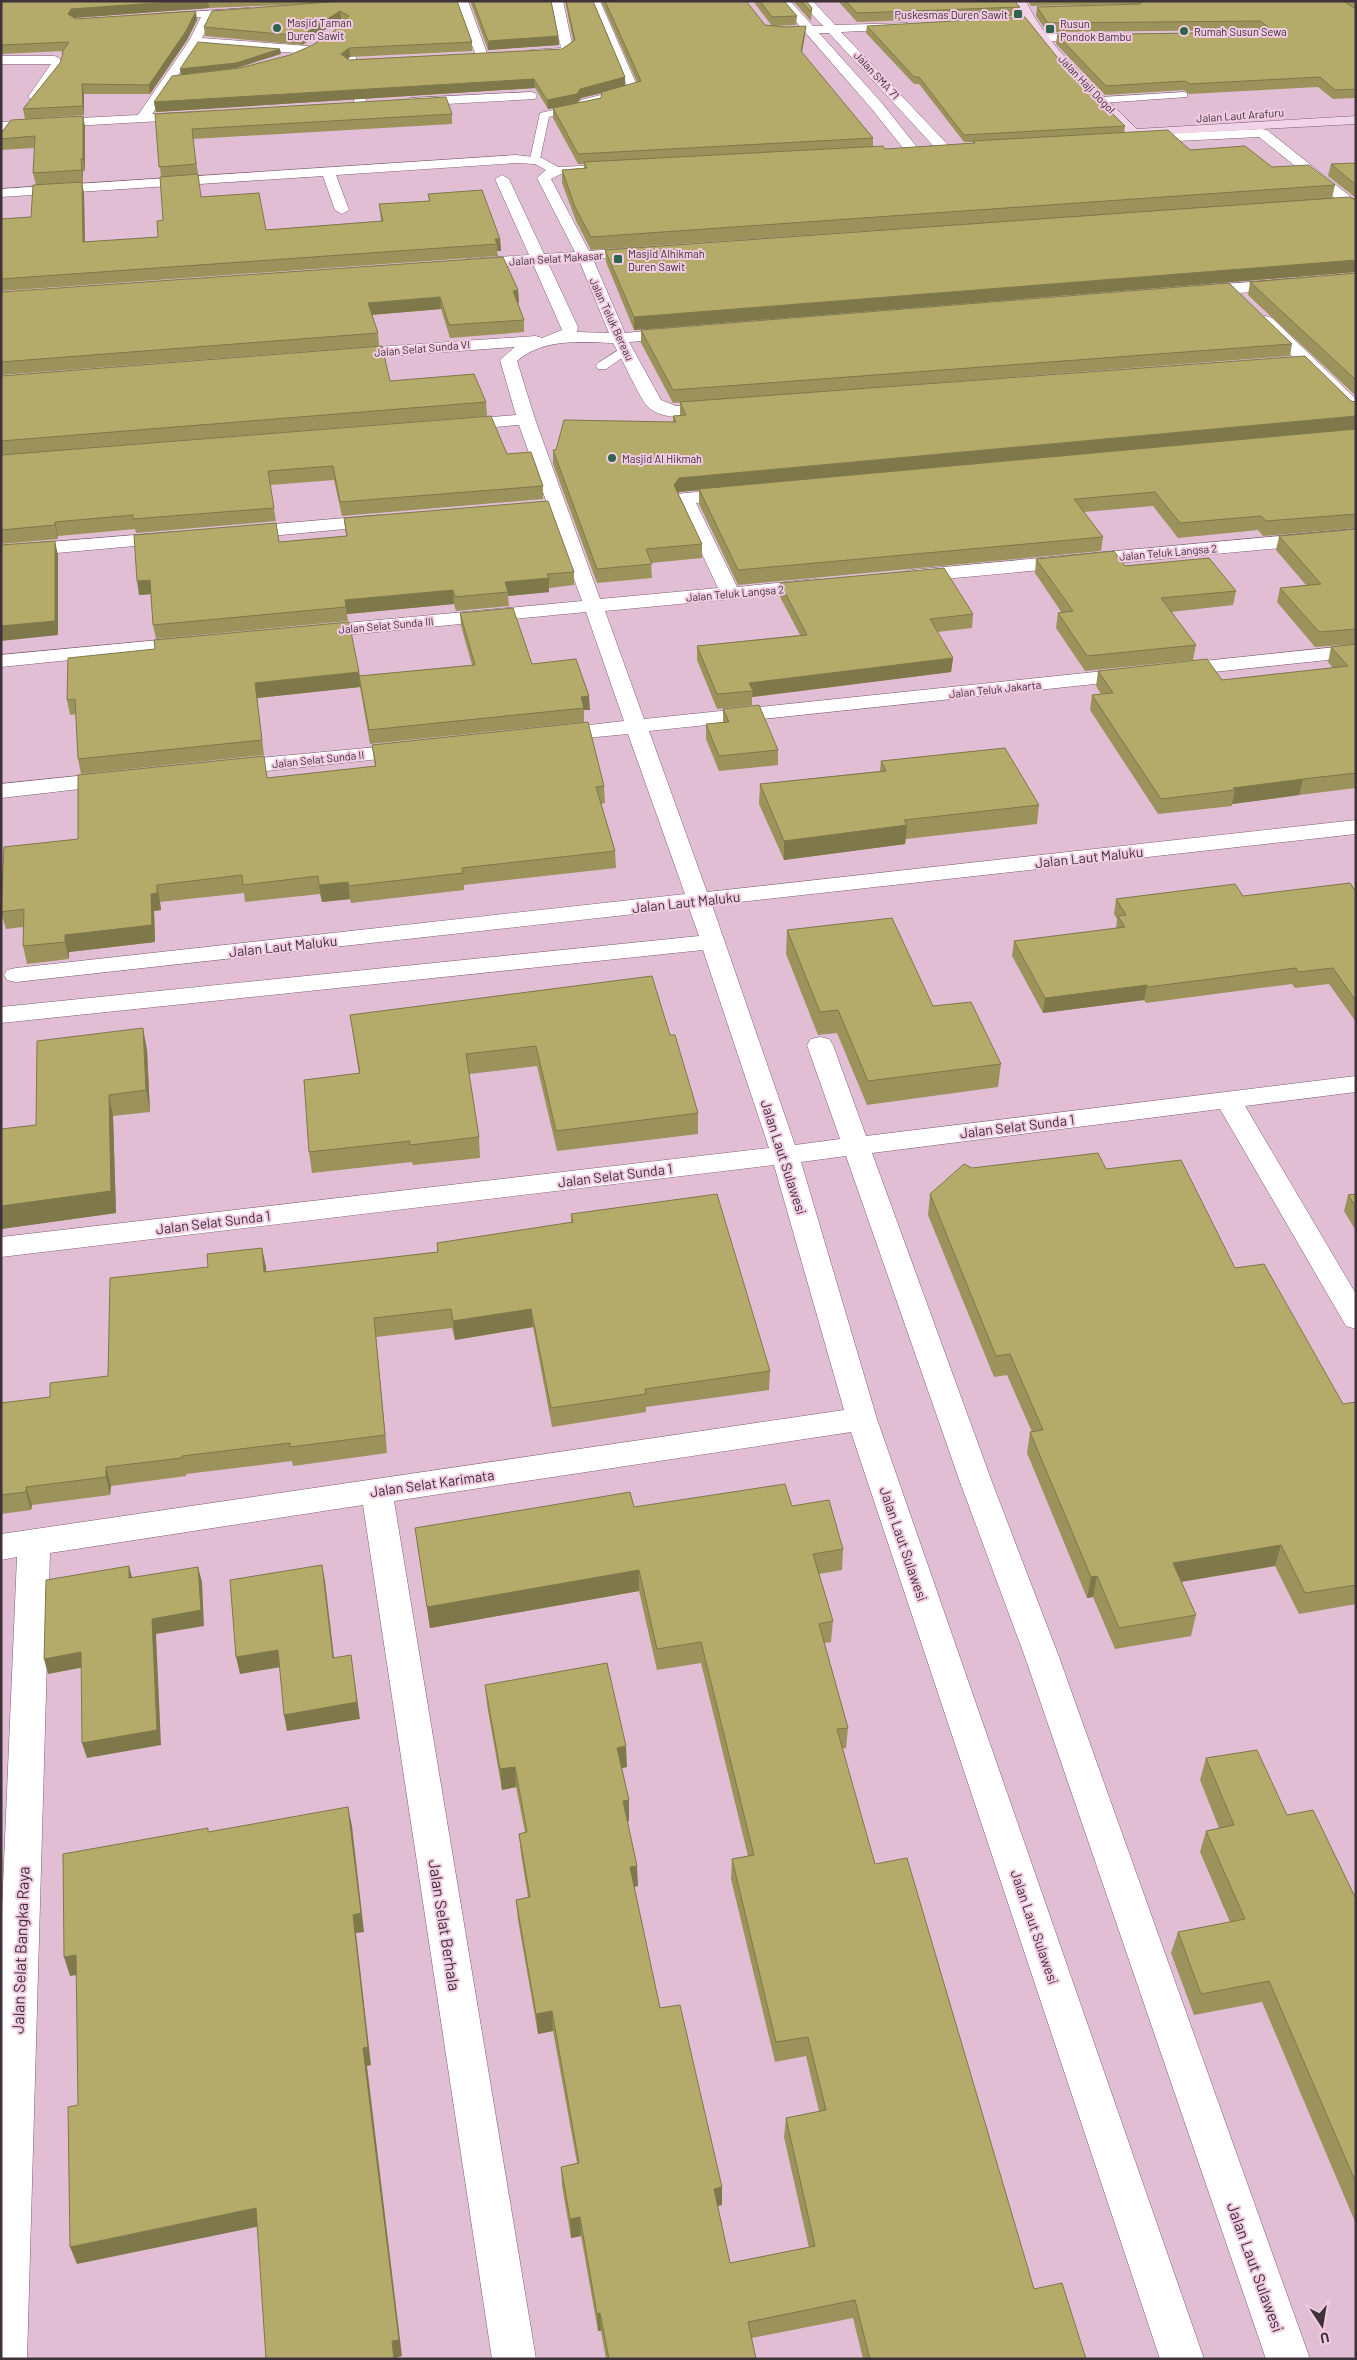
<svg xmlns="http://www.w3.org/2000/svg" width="1357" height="2360" font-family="Barlow,sans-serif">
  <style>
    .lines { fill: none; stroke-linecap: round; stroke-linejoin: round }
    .lane-casing { stroke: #7e5e72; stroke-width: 1 }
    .street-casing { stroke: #7e5e72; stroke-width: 1 }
    .secondary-casing { stroke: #7e5e72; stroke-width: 1 }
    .lane { fill: #fff; fill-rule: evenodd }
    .street { fill: #fff; fill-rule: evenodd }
    .secondary { fill: #f2d4e8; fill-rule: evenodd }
    .wall { fill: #9b935b }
    .shaded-wall { fill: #7e784a }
    .building { fill: #b4ab6a; stroke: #7e784a }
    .poi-dot { fill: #2f654c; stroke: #f0cbe1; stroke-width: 2 }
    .labels { text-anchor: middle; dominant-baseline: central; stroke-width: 4; stroke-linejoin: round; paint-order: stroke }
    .far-poi-label { font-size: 11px; fill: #3f3139; stroke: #f0cbe1; text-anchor: start }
    .far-street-label { font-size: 11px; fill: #3f3139; stroke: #f0cbe1 }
    .street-label { font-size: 14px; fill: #3f3139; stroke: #f0cbe1 }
    .near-street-label { font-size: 16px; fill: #3f3139; stroke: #f0cbe1 }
  </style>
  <rect width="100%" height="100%" fill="#e2bed4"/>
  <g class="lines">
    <g class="lane-casing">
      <path id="lane" d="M592 1H600L639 90 588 104 584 109 549 117 540 159 535 162 531 161 530 159 540 113 578 104 581 100 628 88Z
        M1184 92 1187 93V97L1102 103 1097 100 1102 97Z
        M625 346 629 347 631 350 629 353 606 369H598L596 366 598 363Z"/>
    </g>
    <g class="street-casing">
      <path id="street" d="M331 1H343L367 105 366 108H356L355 105Z
        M456 1H468L488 56 486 59H478L476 56Z
        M551 1H563L573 49 562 56H530L528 53 530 50 561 48Z
        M778 1H790L813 26H823L800 1H813L835 25 908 23 910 25 908 27 904 29 841 32 950 147 952 150 950 153H940L829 33H819L881 102 920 151 913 155 908 154 871 108Z
        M249 8 255 11 253 13 213 16 202 38 309 46 315 50 309 54 198 45 152 114 192 112 198 116 197 119 1 130V122L138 115 189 41 201 17 160 19 156 18 154 16 156 14Z
        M1045 34H1095L1101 38 1095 42 1041 41 1039 38 1041 35Z
        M1 56H54L58 57 63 63 62 68 38 100 34 101 28 97 51 64H1Z
        M531 92 535 93 537 96 535 99 410 106 404 102 410 98Z
        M1262 129 1267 130 1356 201V212L1351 211 1259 137 1136 143 1129 139 1136 135Z
        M516 155 542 158 558 167 604 165 606 168 604 171 561 174 551 179 589 251 643 247 650 251 643 255 593 259 625 333 679 328 685 330 687 333 685 336 679 338 629 342 661 400 676 406 717 403 723 404 725 408 723 412C702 417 666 423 648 407 640 399 621 356 613 343 580 342 544 338 517 361L535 419 600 599 718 588 676 498 679 494 685 493 736 489 742 490 745 494 742 498 696 503 737 587 816 579 823 581 826 585 823 589 816 591 605 611 644 719 1133 668 1140 670 1143 674 1140 678 1133 680 649 731 707 892 1356 820V834L712 905 795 1145 840 1139 807 1045 811 1039 820 1037 829 1039 833 1045 866 1136 1356 1076V1092L1245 1106 1356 1294V1329L1346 1326 1220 1109 872 1153 992 1482 1059 1657 1310 2359H1266L1025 1657 960 1482 846 1156 801 1162 877 1419 1204 2359H1160L851 1432 394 1501 536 2359H492L363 1505 50 1553 27 2359H1V1933L17 1557 1 1560V1534L844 1410 774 1165 1 1257V1237L769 1148 703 950 1 1023V1007L699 936 689 908 16 982 7 980 4 975 7 970 16 968 685 894 628 734 554 741 546 740 543 735 546 730 554 729 624 721 586 612 314 638 307 636 304 632 307 628 314 626 582 601 519 425 456 430 450 429 447 425 450 421 456 420 516 415 500 360 515 347 347 359 341 357 339 354 341 351 347 349 536 336 542 338 562 330 533 264 467 269 459 264 467 259 529 255 495 179 502 175 509 179 544 254 575 252 537 178 546 170 535 164 516 163 336 175 349 210 342 214 335 210 323 176 1 197V189ZM579 260 609 333 577 332 578 327 548 263Z
        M1356 274V284L1198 296 1190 291 1198 286Z
        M1266 316 1272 318 1356 399V414L1350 413 1260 324 1258 321 1260 318Z
        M381 515 388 517 390 521 388 525 239 539 232 537 230 533 232 529 239 527Z
        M1356 529V541L911 582 904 580 901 576 904 572 911 570Z
        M172 532 179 534 181 538 179 542 1 558V546Z
        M191 637 198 639 201 643 198 647 1 667V655Z
        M1356 645V657L1176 676 1169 674 1166 670 1169 666 1176 664Z
        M409 744 417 745 420 750 417 755 228 775 220 773 217 768 220 763 228 761Z
        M116 772 124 774 127 779 124 784 1 798V784Z"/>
    </g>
    <g class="secondary-casing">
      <path id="secondary" d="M1014 1H1026C1047 47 1101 93 1137 129L1356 116V124L1129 136C1091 98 1036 50 1014 1Z"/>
    </g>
    <use href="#lane" class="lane"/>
    <use href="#street" class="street"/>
    <use href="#secondary" class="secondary"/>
  </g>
  <path class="wall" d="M1 1H457L472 42V51L350 57 348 59 349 60 562 49 573 41 565 1H593L625 77V86L637 82 601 1H746L765 25 772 26 753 1H784L797 16 796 25 774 26 805 35 802 53 873 138V147L885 149 973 143V142H964L919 84H914L866 33 867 26 1065 67 1125 126 1124 133 1190 150 1272 167 1335 185 1332 198 1356 200V272L634 330 606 262 605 250 1014 221 591 250 576 221 562 183V170L584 168V164H578L553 118V108L601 98 602 93 581 98 577 103 548 109 535 88 156 112 154 102 240 68 290 55 313 45 333 32 344 21 341 19 302 45 205 36 204 27 330 3 209 8 74 18 76 19 197 20 187 40 150 94H84V115L25 119 23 109 60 63 63 56 62 51 1 54Z
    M470 1H551L558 36 559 45 488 50Z
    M793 1H806L812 8 811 21Z
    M838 1H1016V3L1020 7V16L857 22Z
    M1028 1H1356V98L1333 99 1318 87 1189 94 1184 90 1105 95 1056 44 1057 35 1262 32 1259 30 1047 32 1036 16 1037 7 1135 4 1031 6Z
    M155 114H452V124L193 139 198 174 161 177Z
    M83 116 85 127V171H83V182L61 183 84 193 85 242 158 237 163 220 201 197 266 230 381 221 379 204 429 201 428 194 500 239 501 251H497L498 256 1 291V219L31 217 36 185 33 173 35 148 1 150V133Z
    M1356 163V198L1328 176 1331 164Z
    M1356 273V396L1248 295 1250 282Z
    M518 290 519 303H518L524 320V332L450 338 441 309 372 315 378 333 379 346 1 375V292Z
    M641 330 1292 344 1290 356 673 403 641 343Z
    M1 376 390 381 486 402 487 416 64 450 507 454 543 486V499L342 516 334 480 270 485 276 521 136 533 135 529 58 536V539L1 544Z
    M1351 401 1356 402V528L1263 536 1258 530 1178 538 1153 506 1084 512 1103 537 1101 551 738 585 699 504V490L679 492 678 493 702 544V558L651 563 652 578 597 583 553 464V450L673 422V416H680V402Z
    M344 518 574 572V585L549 588V592L508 596 509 606 456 611 454 604 347 614 348 621 156 639 153 625 151 594 139 595 279 542 346 536Z
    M1356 529V644L1315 647 1277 602 1280 588 1306 585 1276 550 1279 536Z
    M1036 559 1125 566 1236 591 1233 605 1171 612 1196 645 1193 660 1085 671 1056 628 1058 613H1062L1035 573Z
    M780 583 973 614 972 628 937 632 953 658 951 672 752 697V705L717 709 697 660V646L800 635 780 597Z
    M460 613 532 664 590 710H584V722L370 744 360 687 257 698 264 755 81 774 78 759 76 714 70 715 67 700 359 672 360 676 472 665 461 626Z
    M1356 644V788L1299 795 1232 804V806L1158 814 1090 710 1092 695 1101 694 1096 686 1098 671 1222 680 1333 668 1328 662 1331 647Z
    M723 709 778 750V765L719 771 706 739V724L723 722Z
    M372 745 604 786 605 803 601 804 615 851 616 868 464 885V890L351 903 350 899 322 902 320 894 245 902 244 893 160 902 161 910 154 911 155 942 69 952V959L27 964 23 946V927L6 929 1 912 78 839 267 778 375 767Z
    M881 761 1039 805 1037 824 906 839 905 844 784 860 759 804 760 784 880 771Z
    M1356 892V1022L1329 984 1295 988 1292 984 1146 1003 1144 1000 1043 1013 1012 956 1014 941 1116 929 1117 919 1114 914 1116 899 1243 896Z
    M787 930 1001 1064 998 1087 867 1105 837 1033 818 1035 786 954Z
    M350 1015 670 1035 698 1113V1134L557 1151 537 1066 469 1074 479 1137 480 1158 413 1165 412 1162 312 1173 309 1152 359 1074Z
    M147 1050 150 1112 113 1116 116 1213 1 1229V1129L36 1125Z
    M972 1168 1106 1169 1235 1268 1343 1404 1356 1402V1604L1299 1614 1275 1566 1181 1582 1196 1615 1191 1636 1115 1649 1093 1597 1087 1598 1027 1453 1030 1432H1032L1007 1375 994 1377 928 1215 930 1194Z
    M1356 1194V1231L1344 1211 1348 1195Z
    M571 1214 770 1371 769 1390 646 1407V1412L552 1427 533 1327 455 1340 452 1328 376 1337 387 1453 293 1466 292 1461 186 1474V1476L111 1486 110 1495 32 1505 31 1510 1 1514V1403L50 1397 108 1376 208 1267 262 1248 266 1272 437 1252V1243L571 1223Z
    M792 1506 843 1549 842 1570 819 1574 833 1621 831 1642 824 1643 848 1728 846 1748 842 1749 875 1864 1034 2289 1086 2359H863L853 2318 752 2338 756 2359H606L601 2331H598L581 2236 571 2238 562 2186 561 2167 577 2163 553 2031 538 2034 518 1920 516 1900 528 1897 521 1854 519 1834 525 1832 516 1787 502 1790 487 1705 485 1685 627 1767 622 1768 629 1800V1821H627L638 1886 634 1887 660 2008 722 2187V2205L717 2206 730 2263 809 2248 784 2137 786 2118 819 2111 806 2056 775 2062 731 1879 732 1859 748 1856 701 1663 657 1670 639 1591 430 1628 415 1528 634 1507Z
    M1206 1758 1287 1815 1356 1899V2224L1262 2002 1194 2015 1171 1953 1178 1932 1230 1922 1200 1852 1206 1831 1219 1828 1200 1780Z"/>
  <path class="shaded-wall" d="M182 1H208L209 8 73 18 68 14 71 9Z
    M196 11 197 20 187 40 150 94 149 85Z
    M340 11 341 19 302 45 301 36Z
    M806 26 805 35 800 60 801 51Z
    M558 36 559 45 488 50V41Z
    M349 48 350 57 342 64 341 54Z
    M280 49 281 54 237 68 181 75 180 69Z
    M625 77V87L581 98 577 103 548 109 547 100 580 89Z
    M534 79 535 88 156 112 154 102Z
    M82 84 84 94V115L83 106Z
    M83 116 85 127V171L83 159Z
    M81 159 83 171V182L82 170Z
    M82 182 84 193 85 254 83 242Z
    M495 239H500L501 251H497V244Z
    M1356 260V272L634 330V317Z
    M518 290 519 303H514L513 291Z
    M440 297 441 309 369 315 368 303Z
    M1356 416V430L679 492 674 499V485L679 478Z
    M55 522 58 536V539L55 525Z
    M55 541 58 555V635L1 641V626Z
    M549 578V592L508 596V592L505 582Z
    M150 580 153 594 139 595 137 581Z
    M453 590 454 604 347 614 345 600Z
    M953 658 951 672 752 697 753 691 749 683Z
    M359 672 361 687 359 676 360 687 257 698 264 755 255 683Z
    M589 696 590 710H584L581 697Z
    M1303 779 1299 795 1232 804 1235 790 1233 788Z
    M907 825 905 844 784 860V841Z
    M348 882 350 899 322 902 319 885Z
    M157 885 160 902 161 910 154 911 155 942 69 952V959L65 942V935L151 894Z
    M1147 985 1144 1000 1043 1013 1045 998Z
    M143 1028 147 1050 150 1112 146 1090Z
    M109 1095 113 1116 116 1213 1 1229V1206Z
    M262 1248 266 1267 267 1291 264 1272Z
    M531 1309 533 1327 455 1340 453 1321Z
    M374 1318 376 1337 387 1453 385 1435Z
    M106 1467 111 1486 110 1495 106 1477Z
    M26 1487 32 1505 31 1510 26 1492Z
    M1281 1545 1275 1566 1168 1584 1173 1563Z
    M322 1565 325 1581 336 1674 333 1658Z
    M129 1566 133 1581 129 1578Z
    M198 1567 202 1582 204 1626 156 1634 161 1745 87 1758 82 1743 152 1619Z
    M639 1570V1591L430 1628 427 1607Z
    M1097 1576 1093 1597 1087 1598 1091 1577Z
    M278 1650 281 1667 240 1674 236 1657Z
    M81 1652 85 1667 48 1674 44 1659Z
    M351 1655 360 1719 287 1731 284 1715Z
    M626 1746 627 1767 618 1769 617 1748Z
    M515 1767 516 1787 502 1790 500 1769Z
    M629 1800V1821L624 1822 623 1801Z
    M348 1807 352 1826 364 1932 356 1933 371 2065 367 2066 402 2356 395 2358V2359H394L363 2048 353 1915Z
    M637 1866 638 1886 630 1887V1867Z
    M76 1955 83 1974 70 1976 64 1957Z
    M552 2011 553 2031 538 2034 536 2014Z
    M722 2187V2205L713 2207 714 2189Z
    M256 2208 261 2226 77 2264 70 2247Z
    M580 2217 581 2236 571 2238 570 2219Z
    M600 2313 601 2331H598L597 2314Z"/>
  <path class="building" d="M1 1H182L71 9 68 14 76 19 196 11 186 31 149 85 82 84 83 106 23 109 60 63 63 54 62 52 69 42 1 45Z
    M343 1H457L472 42 349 48 341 54 349 60 562 49 575 40 566 1H593L625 77 580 89 577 94 547 100 534 79 154 102 172 76 240 68 290 55 313 45 333 32 349 16 340 11 301 36 204 27 212 11Z
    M473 1H551L558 36 488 41Z
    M605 1H746L765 25 784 27 806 26 801 51 873 138 578 154 553 108 601 98 602 92 641 81Z
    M760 1H784L797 16 772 17Z
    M801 1H806L812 8 811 12Z
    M846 1H1016V3L1020 7 857 13Z
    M1143 1H1343L1356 9V89L1335 90 1320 77 1190 84 1185 81 1106 86 1057 35 1264 32 1268 27 1260 21 1048 23 1037 7 1140 4Z
    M1025 17 1065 67 1125 126 964 135 919 77H914L867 26Z
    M198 42 280 49 236 63 180 69Z
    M446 97 452 114 192 129 196 164 159 167 155 114Z
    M83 116V159H81L82 170 33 173 35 136 1 139V133L11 120Z
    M1168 130 1190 150 1245 146 1272 167 1309 165 1335 185 591 237 575 207 562 170 587 168 584 162 883 146 885 149 975 143 973 141Z
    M1356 163V185L1331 164Z
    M198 174 201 197 259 193 266 230 383 221 379 204 430 201 428 194 482 190 500 239H495L497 244 1 279V219L31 217 33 185 82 182 83 242 158 237 157 221 163 220 160 177Z
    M1349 197 1356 200V260L634 317 605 250Z
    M503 257 518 290 513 291 524 320 449 325 440 297 368 303 378 333 1 362V292Z
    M1356 273V380L1250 282Z
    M1229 283 1292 344 673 390 641 330Z
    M382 346 390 381 474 374 486 402 1 441V376Z
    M1305 356 1351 401 1356 402V416L679 478 674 485 702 544 646 549 652 564 597 569 553 450H556L564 420 676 422 673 416 686 415 680 402Z
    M491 416 507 454 531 452 543 486 340 502 333 466 268 471 274 508 133 519V515L55 522V525L1 530V455Z
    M1356 429V514L1266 521 1261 516 1180 523 1155 492 1076 499H1074L1103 537 738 570 699 489Z
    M548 501 574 572 547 574 549 578 505 582 508 592 455 597 453 590 345 600 346 607 153 625 150 580 137 581 134 535 276 523 279 542 347 536 344 518Z
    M1356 529V629L1319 632 1280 588 1321 584 1279 536Z
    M55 541V621L1 626V545Z
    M1114 551 1125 566 1209 558 1236 591 1161 598 1196 645 1087 656 1058 613 1073 611 1036 559Z
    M944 568 973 614 930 619 953 658 749 683 753 691 717 694 697 646 807 635 780 583Z
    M513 608 532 664 576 659 589 696 581 697 584 708 369 730 359 676 475 665 460 613Z
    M349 622 359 672 255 683 262 740 78 759 75 699 67 700 68 658 155 649 154 640Z
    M1356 644V773L1303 779 1233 788 1235 790 1161 799 1092 695 1113 693 1098 671 1207 659 1222 680 1348 666 1331 647Z
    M759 705 778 750 719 756 706 724 729 722 723 709Z
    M588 722 604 786 596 787 615 851 462 868 463 873 349 886 348 882 319 885 318 876 243 885 242 875 157 885V893L151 894 152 925 65 935V942L23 946 24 909 1 912 4 847 78 839V775L264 756 267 778 376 766 372 745Z
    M1005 748 1039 805 904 820 907 825 784 841 760 784 886 771 881 761Z
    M1350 883 1356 892V1001L1333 968 1298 972 1296 968 1148 987 1147 985 1045 998 1014 941 1125 927 1118 916 1126 915 1116 899 1235 884 1243 896Z
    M892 918 933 1006 971 1002 1001 1064 868 1081 838 1010 820 1012 787 930Z
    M652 976 670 1035H675L698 1113 556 1131 536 1046 466 1054 479 1137 410 1145V1141L309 1152 304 1080 360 1073 350 1015Z
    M143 1028 146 1090 109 1095 111 1191 1 1206V1129L36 1125 37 1041Z
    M1098 1153 1106 1169 1181 1160 1235 1268 1264 1264 1343 1404 1356 1402V1585L1305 1593 1281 1545 1173 1563 1196 1615 1119 1628 1097 1576 1091 1577 1030 1432 1043 1430 1010 1354 996 1356 930 1194 964 1164 972 1168Z
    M717 1194 770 1371 645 1389 646 1394 551 1408 531 1309 453 1321 451 1309 374 1318 385 1435 290 1447V1443L182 1456V1458L106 1467V1477L26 1487V1492L1 1495V1403L50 1397V1383L108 1376 110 1278 208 1267 207 1254 262 1248 264 1272 438 1252 437 1243 573 1222 571 1214Z
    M1356 1194V1207L1348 1195Z
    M785 1484 792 1506 829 1500 843 1549 813 1554 833 1621 819 1624 848 1728 837 1729 875 1864 907 1858 1034 2289 1062 2283 1086 2359H870L855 2300 748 2322 756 2359H609L600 2313 597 2314 580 2217 570 2219 561 2167 579 2163 552 2011 536 2014 516 1900 530 1897 519 1834 527 1832 515 1767 500 1769 485 1685 607 1663 626 1746 617 1748 629 1800 623 1801 637 1866 630 1867 660 2008 680 2005 722 2187 714 2189 730 2263 815 2246 786 2118 826 2110 808 2037 776 2042 732 1859 754 1855 701 1642 657 1649 639 1570 427 1607 415 1528 630 1492 634 1507Z
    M322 1565 333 1658 351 1655 357 1702 284 1715 278 1650 236 1657 230 1580Z
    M129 1566V1578L198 1567 201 1610 152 1619 157 1730 82 1743 81 1652 44 1659 46 1580Z
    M1257 1750 1287 1815 1313 1810 1356 1899V2183L1269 1981 1201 1994 1178 1932 1245 1919 1206 1831 1234 1825 1206 1758Z
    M348 1807 361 1913 353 1915 368 2047 363 2048 399 2340 392 2341 394 2359H266L256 2208 70 2247 68 2107 78 2105 76 1955 64 1957 63 1854 208 1828V1832Z"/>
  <g class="poi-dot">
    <rect x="1013" y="9" width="10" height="10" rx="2.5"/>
    <circle cx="277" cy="28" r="5"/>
    <rect x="1045" y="24" width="10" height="10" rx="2.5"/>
    <circle cx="1184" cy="31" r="5"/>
    <rect x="613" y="254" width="10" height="10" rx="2.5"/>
    <circle cx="612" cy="458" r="5"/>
  </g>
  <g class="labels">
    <g class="far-poi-label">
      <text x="1008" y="14" text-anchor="end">Puskesmas Duren Sawit</text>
      <text x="287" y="22">Masjid Taman<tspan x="287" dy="13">Duren Sawit</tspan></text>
      <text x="1060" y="23">Rusun<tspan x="1060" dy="13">Pondok Bambu</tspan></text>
      <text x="1194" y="31">Rumah Susun Sewa</text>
      <text x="628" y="253">Masjid Alhikmah<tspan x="628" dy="13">Duren Sawit</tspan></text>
      <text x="622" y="458">Masjid Al Hikmah</text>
    </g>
    <g class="far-street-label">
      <text transform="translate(877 75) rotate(47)">Jalan SMA 71</text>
      <text transform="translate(1087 84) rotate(46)">Jalan Haji Dogol</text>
      <text transform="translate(1240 115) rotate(-4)">Jalan Laut Arafuru</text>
      <text transform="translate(556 258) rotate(-4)">Jalan Selat Makasar</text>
      <text transform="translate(612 319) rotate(65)">Jalan Teluk Bereau</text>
      <text transform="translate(422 348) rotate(-5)">Jalan Selat Sunda VI</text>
      <text transform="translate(1168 552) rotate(-5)">Jalan Teluk Langsa 2</text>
      <text transform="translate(735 593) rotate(-5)">Jalan Teluk Langsa 2</text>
      <text transform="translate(386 625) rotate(-5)">Jalan Selat Sunda III</text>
      <text transform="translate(995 689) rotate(-6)">Jalan Teluk Jakarta</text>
      <text transform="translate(318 759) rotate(-6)">Jalan Selat Sunda II</text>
    </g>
    <g class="street-label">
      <text transform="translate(1089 857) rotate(-6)">Jalan Laut Maluku</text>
      <text transform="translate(686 902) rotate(-6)">Jalan Laut Maluku</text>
      <text transform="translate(283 946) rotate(-6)">Jalan Laut Maluku</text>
      <text transform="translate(1017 1126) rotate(-7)">Jalan Selat Sunda 1</text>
      <text transform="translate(784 1157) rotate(72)">Jalan Laut Sulawesi</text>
      <text transform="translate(615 1175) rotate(-7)">Jalan Selat Sunda 1</text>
      <text transform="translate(213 1222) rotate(-7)">Jalan Selat Sunda 1</text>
      <text transform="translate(432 1483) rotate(-8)">Jalan Selat Karimata</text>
      <text transform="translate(904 1544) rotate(71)">Jalan Laut Sulawesi</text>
      <text transform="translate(1035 1927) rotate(71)">Jalan Laut Sulawesi</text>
    </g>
    <g class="near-street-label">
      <text transform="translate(445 1925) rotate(81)">Jalan Selat Berhala</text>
      <text transform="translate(20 1950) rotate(-88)">Jalan Selat Bangka Raya</text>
      <text transform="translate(1256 2267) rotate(70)">Jalan Laut Sulawesi</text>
    </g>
  </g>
  <rect width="1357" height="2360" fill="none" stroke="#3f3139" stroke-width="5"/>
  <g transform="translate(1322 2325) rotate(168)" stroke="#f0cbe1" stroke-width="4" paint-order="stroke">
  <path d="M0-4L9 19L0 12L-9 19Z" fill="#3f3139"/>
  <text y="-8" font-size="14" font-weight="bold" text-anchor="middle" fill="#3f3139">U</text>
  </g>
</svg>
